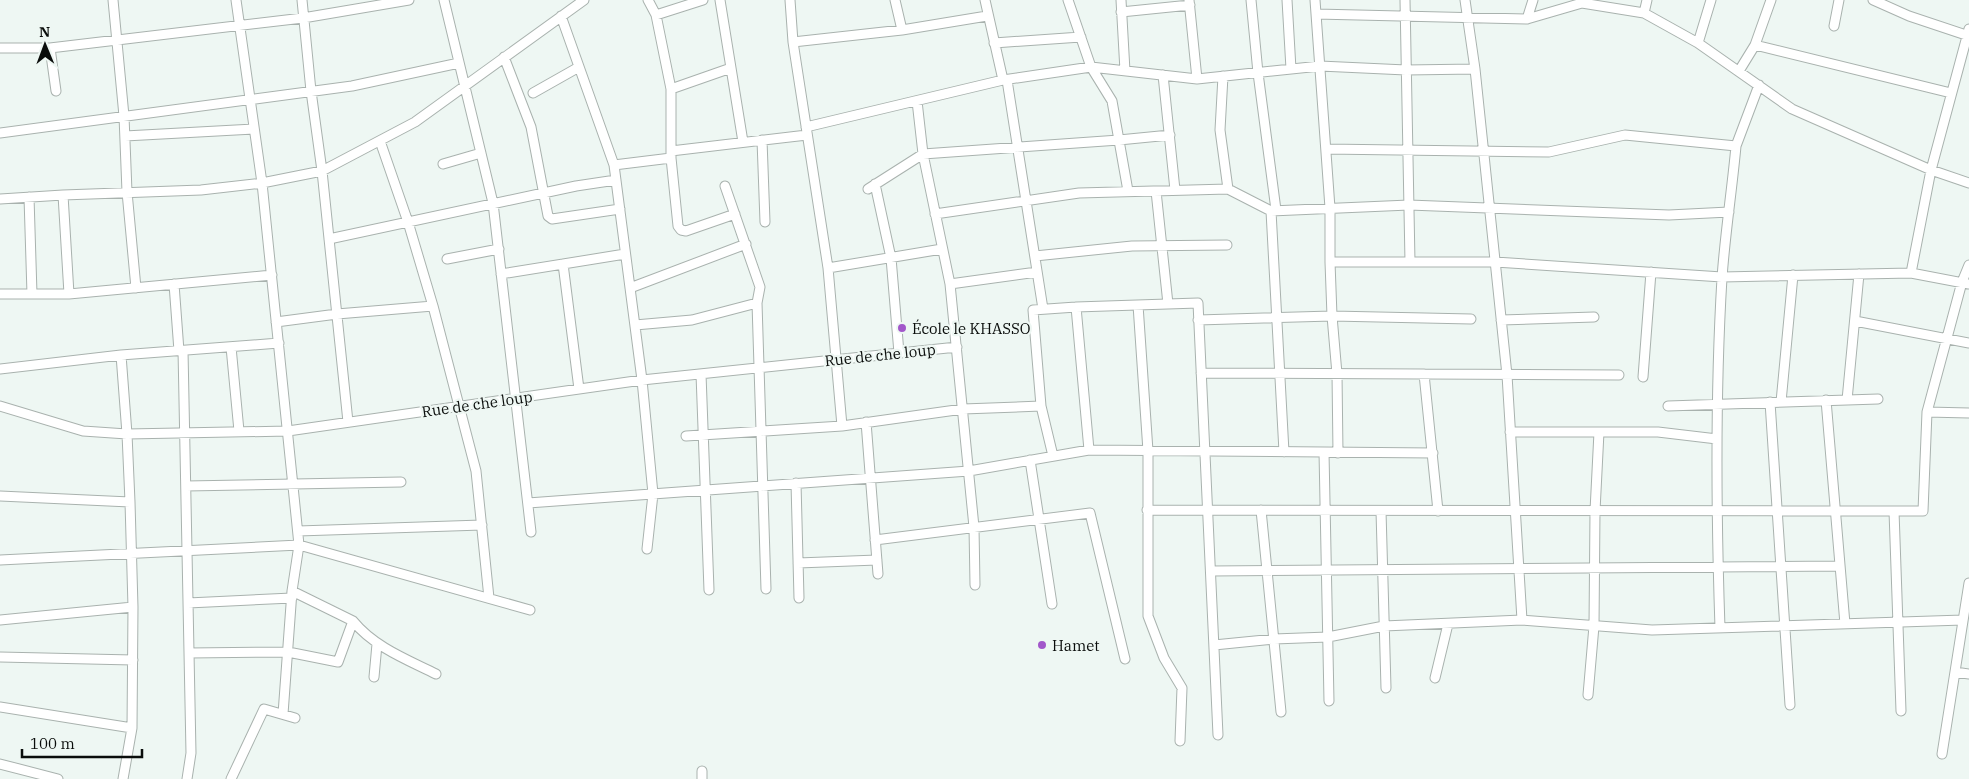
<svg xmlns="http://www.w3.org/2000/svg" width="1969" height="779" font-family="'IBM Plex Serif',serif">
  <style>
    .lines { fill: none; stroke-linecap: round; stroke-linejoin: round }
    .street-casing { stroke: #a9b2ae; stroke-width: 11 }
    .street { stroke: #fff; stroke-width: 9 }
    .poi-dot { fill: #a257ca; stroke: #eef7f3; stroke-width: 2 }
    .labels { text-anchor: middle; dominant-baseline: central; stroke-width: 4.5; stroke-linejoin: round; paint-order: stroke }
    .poi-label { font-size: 15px; fill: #0a0d0b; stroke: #eef7f3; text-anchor: start }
    .street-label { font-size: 15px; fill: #0a0d0b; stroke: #eef7f3 }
  </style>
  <rect width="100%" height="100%" fill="#eef7f3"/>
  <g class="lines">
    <g class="street-casing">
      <path id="street" d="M113 0 124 116 127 192 136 288
        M236 0 262 183 299 545 292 591 283 714
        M302 0 311 91 322 171 348 422
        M444 0 493 203 531 532
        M648 0 656 15 671 89V158L678 226 681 230 686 231 735 214
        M720 0 743 142
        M790 0 793 42 828 268 842 426
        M895 0 902 30
        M985 0 1003 80
        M1068 0 1091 67 1112 101 1128 191
        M1121 0 1125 71
        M1189 0 1197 79
        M1251 0 1258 73 1276 210
        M1287 0 1291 69
        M1315 0 1330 208V262L1332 316 1337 374 1338 453
        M1405 0 1410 262
        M1465 0 1475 69 1507 375 1522 620
        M1873 0 1909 16 1969 36
        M1121 12 1190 5
        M1644 13 1647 0
        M1316 14 1527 19 1582 3 1644 13 1698 43 1792 109 1931 170 1969 183
        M656 15 703 0
        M561 16 614 165 642 380 653 494 647 549
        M1527 19 1533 0
        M1834 26 1839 0
        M793 42 902 30 987 16
        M994 43 1081 37
        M1698 43 1711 0
        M1755 45 1951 93
        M0 48H50L303 18 409 0
        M50 48 56 91
        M504 57 531 127 548 216 552 219 620 209
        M1739 71 1755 45 1771 0
        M1163 75 1175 190
        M1223 76 1220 130 1228 189
        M1007 80 1043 309
        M671 89 731 68
        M533 93 579 67
        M917 101 923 154 950 284 974 527 975 585
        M806 127 1003 80 1091 67 1197 79 1320 66 1406 70 1475 69
        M0 133 352 86 459 63
        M125 136 254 129
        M762 140 765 222
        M380 141 408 222 433 306 476 471 489 598
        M1736 146 1759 85
        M1326 149 1549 152 1625 135 1736 146C1732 190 1725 234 1722 278 1715 394 1716 511 1720 628
        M671 151 807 135
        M443 164 481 153
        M614 165 671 158
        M875 184 891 258 899 353
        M725 186 760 287 757 303 766 589
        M868 189 923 154 1119 140 1170 135
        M1156 191 1168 304
        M63 195 69 294
        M29 197 32 294
        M0 199 63 195 201 190 262 183 322 171 415 122 584 0
        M1271 211 1284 452
        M935 214 1079 193 1228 189 1271 211 1409 205 1669 215 1729 212
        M329 239 576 186 616 180
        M1035 256 1132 246 1227 245
        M447 259 499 249
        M1330 262H1495L1722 277 1911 273 1969 284
        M563 264 579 389
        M828 268 942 249
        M1911 273 1931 170 1969 29
        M501 274 625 254
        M174 284 179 351
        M950 284 1037 272
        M630 288 746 244
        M0 294H69L272 275
        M1138 305 1148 451V616L1164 658 1182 688 1180 741
        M1076 307 1089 450
        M1198 320 1332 316 1471 319
        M1501 320 1594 317
        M1855 321 1969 343
        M276 322 337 314 433 306
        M635 325 692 320 757 303
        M231 347 239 431
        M183 350 191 753 187 779
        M121 355 127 434 130 502
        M0 369 121 355 279 343
        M1201 373 1619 375
        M701 374 709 590
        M1424 374 1438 511
        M1643 377 1651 272
        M1826 400 1845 624
        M1847 400 1859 274
        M1770 402 1790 705
        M1781 402 1793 275
        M0 406 83 431 127 434 288 431 642 380 957 347
        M1668 406 1878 399
        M1927 412 1969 413
        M866 422 878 574
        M1510 432H1658L1717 439
        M686 436 842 426 963 409 1041 406
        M1324 452 1329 701
        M1053 456 1041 406 1033 310 1076 307 1198 303 1218 735
        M1030 460 1052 604
        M796 483 799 598
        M186 486 401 482
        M0 496 130 502 133 607 132 728 123 779
        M528 503 969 471 1089 450 1433 453
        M1147 510 1923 511 1927 412 1962 282 1969 265
        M1261 510 1281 712
        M1381 511 1386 688
        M1894 511 1901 711
        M298 531 482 525
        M875 540 1090 513 1125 659
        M0 560 299 545 530 610
        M798 563 877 560
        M1211 571 1840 566
        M292 591 353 621C374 647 408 660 436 674
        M188 603 292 598
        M0 620 133 607
        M1214 645 1274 639 1328 637 1384 626 1522 620 1652 630 1963 620
        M189 653 288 652 338 662 353 621
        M0 657 133 660
        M1955 672 1969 674
        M374 677 377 644
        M1435 678 1448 624
        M1588 695 1594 626 1595 511 1599 432
        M0 707 132 728
        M1942 754 1969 583
        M0 764 58 779
        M702 771V779
        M231 779 264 709 295 718"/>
    </g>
    <use href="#street" class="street"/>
  </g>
  <g class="poi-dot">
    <circle cx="902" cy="328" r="5"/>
    <circle cx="1042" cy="645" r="5"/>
  </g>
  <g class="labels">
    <g class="poi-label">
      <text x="912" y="328">École le KHASSO</text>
      <text x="1052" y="645">Hamet</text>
    </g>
    <g class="street-label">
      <text transform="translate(880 355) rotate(-6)">Rue de che loup</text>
      <text transform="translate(477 404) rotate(-8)">Rue de che loup</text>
    </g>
  </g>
  <g transform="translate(45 45) rotate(359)" stroke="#eef7f3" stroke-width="4" paint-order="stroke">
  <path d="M0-4L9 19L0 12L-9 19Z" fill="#0a0d0b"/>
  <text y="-8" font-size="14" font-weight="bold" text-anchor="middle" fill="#0a0d0b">N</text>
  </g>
  <path d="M22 749v8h120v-8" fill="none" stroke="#0a0d0b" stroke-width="2.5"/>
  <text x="30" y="749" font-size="15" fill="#0a0d0b" stroke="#eef7f3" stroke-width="4" paint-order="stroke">100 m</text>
</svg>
